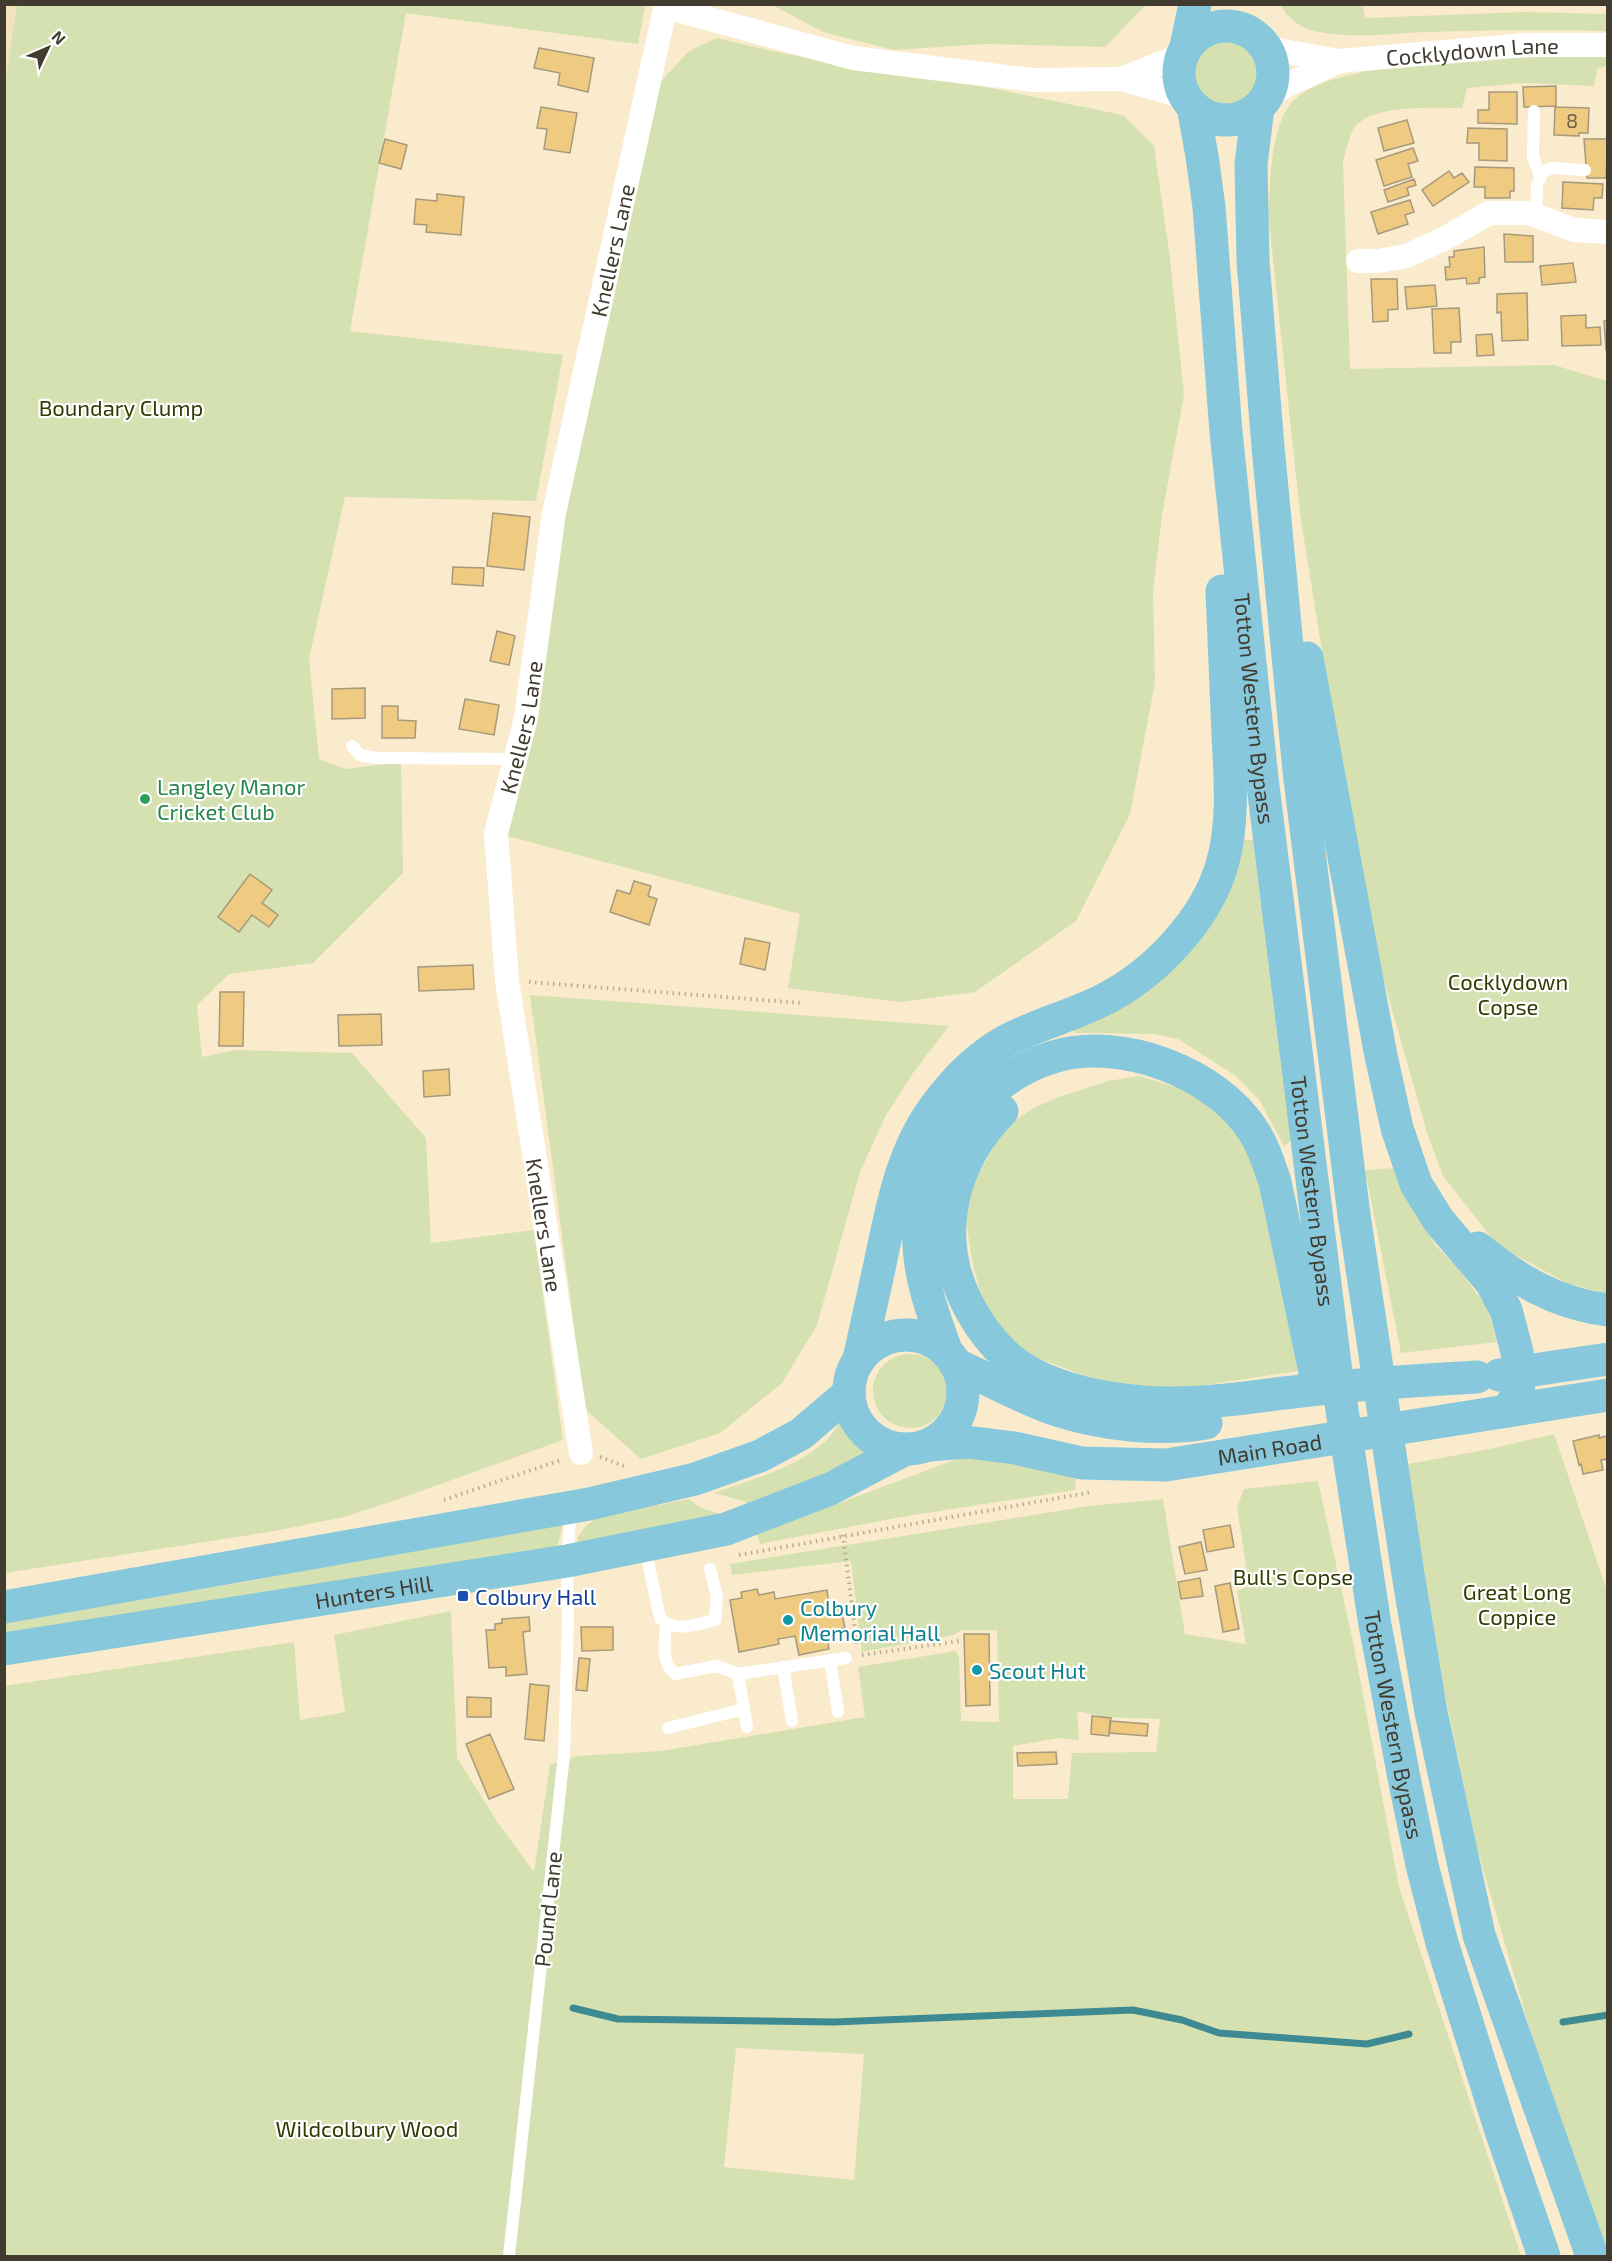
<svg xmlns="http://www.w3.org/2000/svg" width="1612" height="2261" font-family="'Exo 2',sans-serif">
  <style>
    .built { fill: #f4e2bc }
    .green { fill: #d5e1b0; fill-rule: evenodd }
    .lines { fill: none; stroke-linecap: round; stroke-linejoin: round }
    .stream { stroke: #3e8a93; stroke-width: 7 }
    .building { fill: #eecb81; stroke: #a7997d; stroke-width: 1.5 }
    .path { stroke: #b9ad96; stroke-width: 4; stroke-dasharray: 1.5 4.5; stroke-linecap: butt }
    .service { stroke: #fff; stroke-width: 12 }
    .minor { stroke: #fff; stroke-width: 24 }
    .primary { stroke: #87c8dc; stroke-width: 33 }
    .leisure-dot { fill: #2e9e5b; stroke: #fff; stroke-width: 2 }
    .transit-dot { fill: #1a4fb4; stroke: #fff; stroke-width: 2 }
    .culture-dot { fill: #0f9aa8; stroke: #fff; stroke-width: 2 }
    .labels { text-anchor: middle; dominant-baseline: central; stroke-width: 4.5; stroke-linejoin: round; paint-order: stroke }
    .number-label { font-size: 20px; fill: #6d6044 }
    .street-label { font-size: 22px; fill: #423c30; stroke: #fff }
    .park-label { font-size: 22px; fill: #323b00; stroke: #fff }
    .leisure-label { font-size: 22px; fill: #27864d; stroke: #fff; text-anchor: start }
    .transit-label { font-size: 22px; fill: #164399; stroke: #fff; text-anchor: start }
    .culture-label { font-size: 22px; fill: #0d838f; stroke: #fff; text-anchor: start }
  </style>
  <rect width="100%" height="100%" fill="#faebcd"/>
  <path class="built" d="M5 4 17 5 5 91 4 5Z"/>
  <path class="green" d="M17 5H645L638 44 406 13 350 331 563 355 536 501 345 497 309 659 319 759 345 769 401 762 403 873 313 963 229 974 197 1005 202 1057 235 1050 352 1053 426 1138 431 1243 534 1230 563 1440 402 1498 344 1517 275 1531 5 1573 4 91Z
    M772 5H1146L1105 47 985 44 893 50 823 32Z
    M1280 5H1363L1365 18 1525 12 1607 14V31C1548 29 1489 30 1429 32 1391 33 1348 40 1311 30 1296 25 1288 17 1280 5Z
    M717 38 767 50 891 75 986 87 1123 115 1154 146 1170 258 1184 395 1162 515 1153 591 1155 683 1130 814 1076 921 975 992 900 1002 788 988 800 914 496 833 554 513 660 82 689 51Z
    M1192 73a34 34 0 1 1 68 0a34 34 0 1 1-68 0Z
    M1588 56H1607V66L1597 69 1594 86 1523 83 1467 88 1462 108C1434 108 1368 103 1353 130 1348 139 1346 152 1343 161L1350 369 1554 365 1607 381V1294L1567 1283 1502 1248 1491 1237 1443 1176 1428 1136 1378 960 1336 738 1300 514 1268 212C1271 181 1270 133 1289 106 1325 55 1526 58 1588 56Z
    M1241 840H1257L1297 1137 1284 1146 1260 1101 1236 1076 1178 1039 1154 1034 1075 1033 1069 1024 1144 989Z
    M530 995 949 1026 913 1073 886 1115 860 1172 817 1325 782 1383 720 1433 641 1459 585 1409Z
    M1140 1076 1187 1091 1216 1106 1257 1165 1305 1370 1191 1387 1138 1389 1083 1375 1035 1357 1000 1330 983 1302 973 1265 965 1216 972 1185 995 1145 1010 1124 1032 1109 1056 1098 1108 1081Z
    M1394 1168 1410 1203 1436 1246 1456 1266 1487 1307 1497 1342 1401 1353 1365 1170Z
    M873 1391a37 37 0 1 1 74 0a37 37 0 1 1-74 0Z
    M839 1423 857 1446 870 1454 750 1509 746 1502 714 1493C752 1479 820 1462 839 1423Z
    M1554 1434 1607 1591V2254L1549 2095 1477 1848 1423 1588 1408 1464 1490 1449Z
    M965 1456 1076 1474 1075 1490 901 1517 760 1544 757 1534Z
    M1318 1481 1353 1642 1399 1887 1521 2256H5L4 1686 294 1642 300 1720 345 1712 334 1635 451 1611 457 1758 498 1823 534 1872 550 1765 577 1756 661 1751 865 1717 858 1667 956 1651 959 1658 961 1721 999 1722 997 1630H961L953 1635 862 1652 851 1561 732 1575 730 1564 1089 1506 1163 1499 1185 1634 1246 1644 1237 1591 1249 1586 1237 1507 1244 1489ZM1077 1711 1105 1717 1160 1719 1156 1752 1072 1753 1068 1799H1013V1746L1058 1738 1079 1740ZM736 2048 864 2054 854 2180 724 2167Z
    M689 1499 699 1507 727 1517 577 1547 578 1537 585 1527 598 1517Z
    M563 1524 556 1552 5 1635V1622L251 1581 355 1559Z"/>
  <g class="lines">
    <path class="stream" d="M573 2008 618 2019 834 2022 1133 2010 1182 2020 1219 2033 1367 2044 1409 2034
      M1563 2022 1608 2015"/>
  </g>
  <path class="building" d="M539 48 594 58 588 92 558 85 560 73 534 68Z
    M1556 86V106L1524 107 1523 87Z
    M1489 92H1517V124L1478 123V110H1489Z
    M541 107 577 113 570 153 544 149 547 129 537 128Z
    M1555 107 1589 108 1588 133H1579V136L1554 135Z
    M1407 120 1414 143 1384 151 1378 128Z
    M1468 128 1507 129V161L1479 160V143H1467Z
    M385 139 407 145 401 169 379 163Z
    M1584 139H1608L1606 178H1587Z
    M1413 148 1418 161 1408 164 1412 177 1384 186 1376 160Z
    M1475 167 1514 168V191H1510V198H1485V187H1474Z
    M1449 171 1454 178 1462 173 1469 182 1433 206 1422 190Z
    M1414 179 1416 185 1407 188 1409 195 1388 202 1384 190Z
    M1563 182 1603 184 1602 198H1594L1593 210 1562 208Z
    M437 194 464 197 461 235 426 232 427 225 414 224 416 199 437 201Z
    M1410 200 1414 212 1405 215 1408 224 1378 234 1371 212Z
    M1504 234 1533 236V262H1505Z
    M1484 247 1485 277 1479 278V283L1467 284 1466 278 1446 280 1445 267H1450L1449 257H1454V251Z
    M1573 263 1576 282 1542 285 1540 266Z
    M1371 279H1397L1398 309 1388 310V321L1373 322Z
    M1435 285 1437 306 1407 309 1405 287Z
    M1527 293 1528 340 1502 341 1501 312 1497 313V294Z
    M1459 308 1461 342H1451V353H1434L1432 309Z
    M1586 315V328L1600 327 1601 345 1562 346 1561 316Z
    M1604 321H1608V350H1606Z
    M1492 334 1494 355 1477 356 1476 335Z
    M493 513 530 517 524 570 487 566Z
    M453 567 484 568 483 586 452 584Z
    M497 631 515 636 509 665 490 661Z
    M365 688V718L332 719V689Z
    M465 699 499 705 494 735 459 729Z
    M382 706H398V720L416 721 415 738H382Z
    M250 874 272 890 262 903 278 915 269 927 252 915 239 932 218 917Z
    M634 881 651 886 648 896 657 899 649 925 610 912 617 890 630 894Z
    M745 938 770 943 765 970 740 964Z
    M473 965 474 989 419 991 418 967Z
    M220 992H244L243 1046H219Z
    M381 1014 382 1045 339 1046 338 1015Z
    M449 1069 450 1095 424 1097 423 1071Z
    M1599 1435V1438L1607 1436 1608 1440V1459L1601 1460 1603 1470 1583 1474 1581 1464 1579 1465 1573 1441Z
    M1230 1525 1234 1547 1207 1552 1203 1530Z
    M1201 1542 1207 1570 1185 1574 1179 1547Z
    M1200 1578 1203 1596 1181 1599 1178 1582Z
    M1230 1583 1239 1629 1223 1632 1215 1586Z
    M757 1589 759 1595 774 1592 775 1599 827 1590 830 1611 841 1609 845 1628 826 1632 829 1649 799 1655 795 1636 778 1639 779 1644 739 1652 730 1600 742 1598 741 1592Z
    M529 1617 530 1631 523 1632 527 1674 506 1676V1667L489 1668 486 1630H495V1624L502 1623V1619Z
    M581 1627H613V1650L582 1651Z
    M964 1634H989L990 1705 966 1706Z
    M579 1658 590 1659 587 1691 576 1690Z
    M530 1684 549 1686 544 1741 525 1739Z
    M467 1697 491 1698V1717H467Z
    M1092 1716 1111 1718 1109 1736 1091 1734Z
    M1110 1721 1148 1724 1147 1736 1109 1733Z
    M490 1734 514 1789 489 1799 466 1744Z
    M1056 1752 1057 1764 1018 1766 1017 1753Z"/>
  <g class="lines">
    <path class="path" d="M529 982 802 1003
      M600 1457 627 1467
      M444 1500 561 1460
      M843 1535 857 1646
      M739 1555 1092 1492
      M862 1655 959 1641"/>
    <path class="service" d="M1534 111 1533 157 1540 175
      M1536 215 1537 185 1542 173 1551 168 1585 170
      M352 746 360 755 376 758 515 759
      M645 1547 660 1618C675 1634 696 1624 715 1620L717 1596 710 1569
      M666 1625C665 1643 660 1661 675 1674L716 1666 738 1674 846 1658
      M830 1660 838 1712
      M783 1667 792 1721
      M738 1674 747 1727
      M668 1728 744 1709
      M509 2256 564 1755 568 1619 567 1561 571 1508"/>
    <g class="minor">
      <path d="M666 7 853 58 1032 80 1121 79 1185 97"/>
      <path id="s1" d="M1266 48 1339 61 1526 45H1608"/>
      <path d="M1121 79 1182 55"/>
      <path d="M1268 94 1339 61"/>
      <path d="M1358 261H1378L1406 256 1444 239 1489 213H1528L1575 230 1608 232"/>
      <path id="s2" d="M581 1453 507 981 496 833 526 718 554 513 666 4"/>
    </g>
    <g class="primary">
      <circle cx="1226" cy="73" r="47"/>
      <path d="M1186 47 1195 4"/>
      <path id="s3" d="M1193 106 1202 156 1209 207 1226 432 1262 778 1335 1364 1375 1625 1405 1783 1422 1865 1442 1943 1501 2131 1544 2256"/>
      <path d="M1258 107 1251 164 1253 261 1268 447 1299 771 1354 1215 1408 1574 1431 1712 1479 1935 1592 2256"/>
      <path d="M1307 658 1381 1056 1397 1128 1416 1184 1439 1221 1491 1282 1506 1310 1517 1352 1520 1373 1519 1385 1515 1399 1507 1411"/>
      <path d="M1002 1111C961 1153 940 1210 954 1268 963 1304 987 1343 1018 1365 1056 1392 1119 1402 1165 1403 1216 1404 1268 1394 1319 1389 1371 1383 1424 1380 1477 1377"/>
      <path d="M1478 1248C1517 1280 1557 1304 1608 1310"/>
      <circle cx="906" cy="1392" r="57"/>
      <path d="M947 1353C932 1312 916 1269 919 1225 922 1197 933 1168 947 1144 971 1104 1007 1071 1053 1057 1120 1036 1218 1073 1254 1132 1264 1147 1269 1165 1275 1182L1317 1381"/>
      <path d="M859 1360C866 1326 874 1293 881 1259 892 1207 902 1151 935 1107 954 1081 977 1057 1006 1041 1036 1025 1070 1016 1101 1001 1154 975 1208 919 1223 861 1234 820 1230 777 1228 735 1226 687 1224 639 1222 591"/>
      <path d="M955 1364C987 1378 1027 1401 1060 1411 1105 1425 1159 1431 1206 1423"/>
      <path d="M1499 1375 1608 1359"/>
      <path id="s4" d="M929 1445 967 1442 1015 1448 1082 1463 1166 1465 1608 1395"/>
      <path d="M4 1607 589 1504 695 1479 760 1456 801 1434 849 1393"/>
      <path id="s5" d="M4 1649 567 1561 726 1529 830 1489 904 1450"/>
    </g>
  </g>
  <circle class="leisure-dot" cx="145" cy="799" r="6"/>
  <rect class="transit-dot" x="457" y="1590" width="12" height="12" rx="3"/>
  <g class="culture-dot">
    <circle cx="788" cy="1620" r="6"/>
    <circle cx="977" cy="1670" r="6"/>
  </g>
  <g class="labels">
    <g class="number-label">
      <text x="1572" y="120">8</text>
    </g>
    <g class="street-label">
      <text stroke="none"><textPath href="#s1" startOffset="208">Cocklydown Lane</textPath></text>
      <text stroke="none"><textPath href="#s2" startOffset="1221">Knellers Lane</textPath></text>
      <text stroke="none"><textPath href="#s3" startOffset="606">Totton Western Bypass</textPath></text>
      <text stroke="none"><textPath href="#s2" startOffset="735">Knellers Lane</textPath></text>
      <text stroke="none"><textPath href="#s3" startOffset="1092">Totton Western Bypass</textPath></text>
      <text transform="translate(545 1225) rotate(81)">Knellers Lane</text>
      <text stroke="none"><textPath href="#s4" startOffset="344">Main Road</textPath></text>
      <text stroke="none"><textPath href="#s5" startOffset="374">Hunters Hill</textPath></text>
      <text stroke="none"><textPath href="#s3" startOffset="1632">Totton Western Bypass</textPath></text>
      <text transform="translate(547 1909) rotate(-84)">Pound Lane</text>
    </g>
    <g class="park-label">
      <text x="121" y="407">Boundary Clump</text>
      <text x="1508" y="981">Cocklydown<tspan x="1508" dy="25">Copse</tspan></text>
      <text x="1293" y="1576">Bull's Copse</text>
      <text x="1517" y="1591">Great Long<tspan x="1517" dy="25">Coppice</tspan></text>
      <text x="367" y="2128">Wildcolbury Wood</text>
    </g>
    <g class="leisure-label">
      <text x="157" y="786">Langley Manor<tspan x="157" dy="25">Cricket Club</tspan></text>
    </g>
    <g class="transit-label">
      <text x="475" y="1596">Colbury Hall</text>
    </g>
    <g class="culture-label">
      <text x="800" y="1607">Colbury<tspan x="800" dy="25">Memorial Hall</tspan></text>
      <text x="989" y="1670">Scout Hut</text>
    </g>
  </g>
  <rect width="1612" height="2261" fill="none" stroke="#423c30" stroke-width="12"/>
  <g transform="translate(48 48) rotate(46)" stroke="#ffffff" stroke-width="4.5" paint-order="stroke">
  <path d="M0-4.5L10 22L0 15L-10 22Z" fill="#423c30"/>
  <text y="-9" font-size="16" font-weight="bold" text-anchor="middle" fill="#423c30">N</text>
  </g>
</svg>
